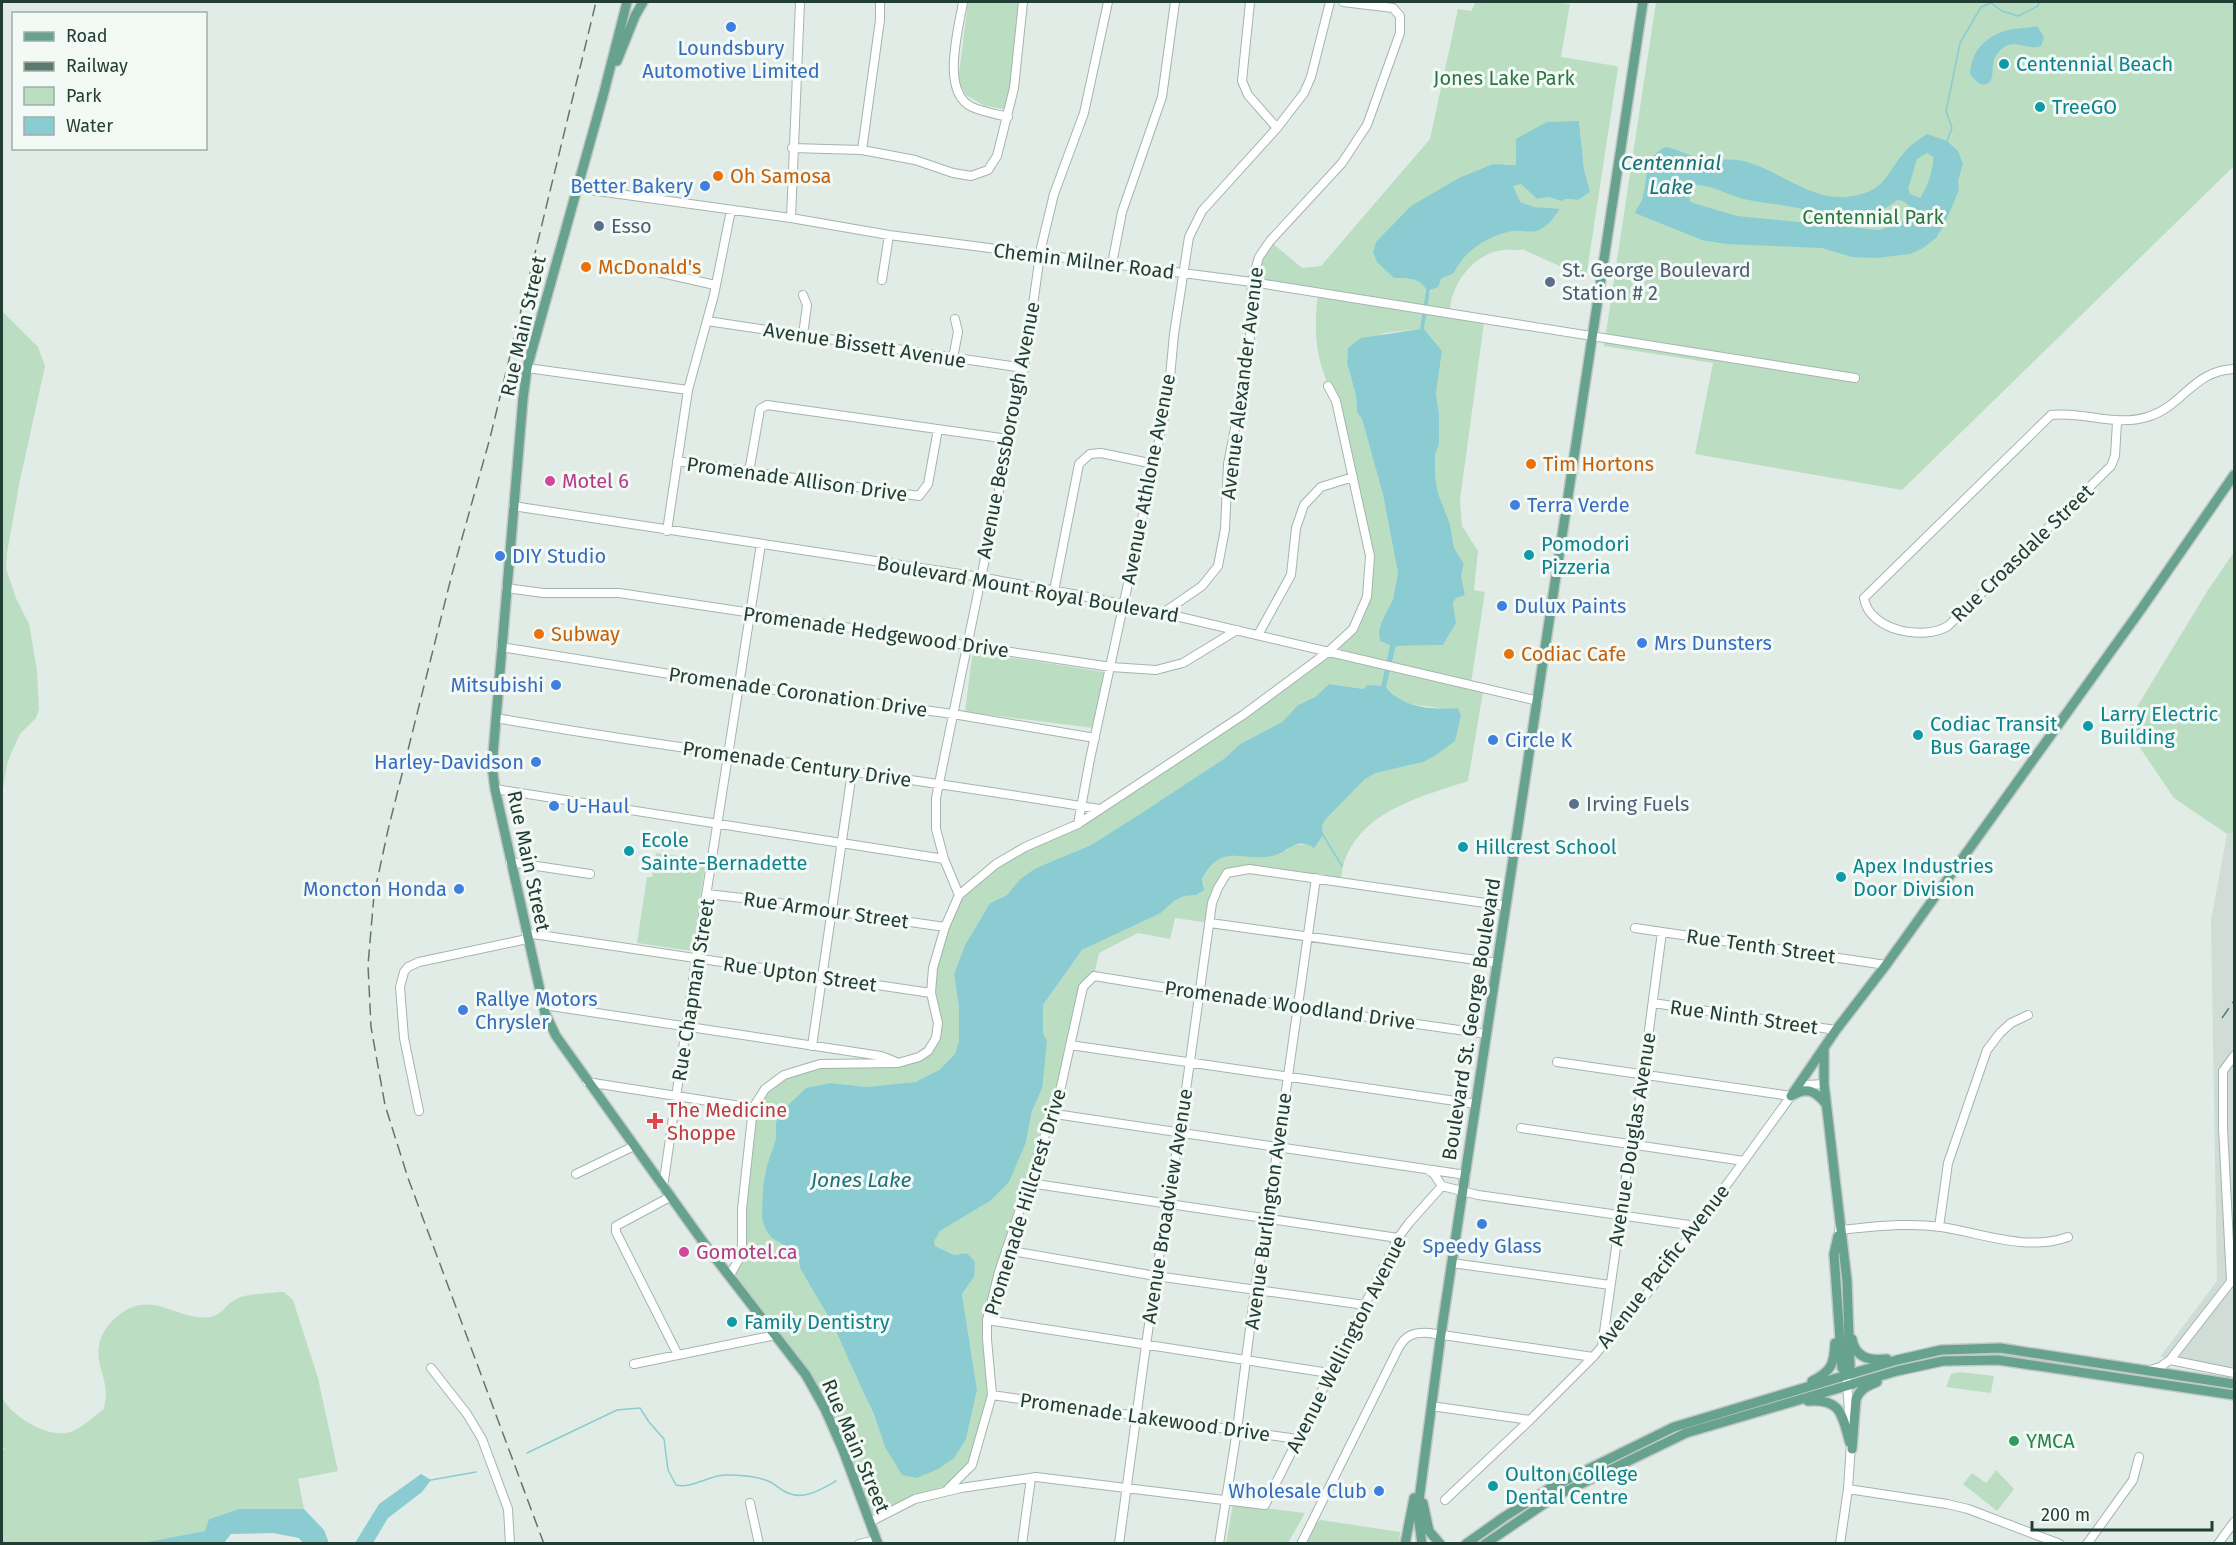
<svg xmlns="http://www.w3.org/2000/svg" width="2236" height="1545" font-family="'Fira Sans',sans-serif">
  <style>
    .built { fill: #d0dcd6 }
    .green { fill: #bbddc2; fill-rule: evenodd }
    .water { fill: #8accd1; fill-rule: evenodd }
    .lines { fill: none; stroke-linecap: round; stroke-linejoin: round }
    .stream { stroke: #8accd1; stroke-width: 1.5 }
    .minor-casing { stroke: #a5b4ae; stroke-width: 10 }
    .major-casing { stroke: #c1c9c6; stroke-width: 12 }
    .minor { stroke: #fff; stroke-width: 8 }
    .major { stroke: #67a28e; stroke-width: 9 }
    .rail { stroke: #5d796f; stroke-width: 1.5; stroke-dasharray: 12 6; stroke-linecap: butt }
    .shop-dot { fill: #3f7fe0; stroke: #f3f9f5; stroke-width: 2 }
    .culture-dot { fill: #0f9aa8; stroke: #f3f9f5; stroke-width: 2 }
    .food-dot { fill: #e8710a; stroke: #f3f9f5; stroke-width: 2 }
    .service-dot { fill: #5c6f8a; stroke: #f3f9f5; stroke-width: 2 }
    .hotel-dot { fill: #d1479c; stroke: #f3f9f5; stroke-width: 2 }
    .health-dot { fill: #e0444e; stroke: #f3f9f5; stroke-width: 2 }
    .leisure-dot { fill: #2e9e5b; stroke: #f3f9f5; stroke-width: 2 }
    .labels { text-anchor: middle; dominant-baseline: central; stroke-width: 6; stroke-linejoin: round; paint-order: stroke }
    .shop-label { font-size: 20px; fill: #366cbe; stroke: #f3f9f5; text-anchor: start }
    .culture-label { font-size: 20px; fill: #0d838f; stroke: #f3f9f5; text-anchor: start }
    .park-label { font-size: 20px; fill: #2c7443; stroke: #f3f9f5 }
    .food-label { font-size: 20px; fill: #c56008; stroke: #f3f9f5; text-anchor: start }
    .service-label { font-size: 20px; fill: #4e5e75; stroke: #f3f9f5; text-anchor: start }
    .street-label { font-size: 20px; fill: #223e34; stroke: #f3f9f5 }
    .hotel-label { font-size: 20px; fill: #b23c85; stroke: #f3f9f5; text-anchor: start }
    .health-label { font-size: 20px; fill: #be3a42; stroke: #f3f9f5; text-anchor: start }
    .leisure-label { font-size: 20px; fill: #27864d; stroke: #f3f9f5; text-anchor: start }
    .water-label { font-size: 21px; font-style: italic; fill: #1c7179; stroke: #f3f9f5 }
  </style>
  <rect width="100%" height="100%" fill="#e2ece7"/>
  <path class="built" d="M2234 832V1368L2160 1357 2217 1281 2211 920 2227 834Z"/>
  <path class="green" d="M968 2H1023L1009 110 985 106 966 95 958 81Z
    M1476 2H1551L1570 4 1561 57 1616 66 1618 68 1586 278 1522 249 1521 250C1513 250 1505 249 1497 251 1472 257 1452 284 1450 309L1485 315 1460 500 1462 526 1478 551 1474 590 1485 592 1471 683 1484 686 1468 781C1424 796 1366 809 1346 857 1343 863 1342 872 1341 879L1249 869 1227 873 1218 888 1210 923 1175 918 1170 939 1138 933 1099 953 1094 976 1083 987 1055 1114 1046 1132 987 1320 992 1395 972 1465 944 1492 915 1499 870 1522 825 1409 730 1275 739 1259 758 1098 784 1075 820 1064 877 1065 919 1057 936 1038 931 982 959 895 996 864 1078 824 1243 715 1353 629 1367 597 1370 556 1336 401C1316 363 1313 336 1318 293L1252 282 1270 241 1302 268 1321 266 1430 139 1458 9 1471 11ZM1579 121 1584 169 1590 192 1578 200 1566 199 1561 201 1549 197 1537 199 1503 164 1516 165ZM1523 204 1534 207 1560 210 1523 223ZM1408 210 1446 277C1425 282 1427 312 1424 329L1442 351 1436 394 1439 413V444L1435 455V476L1438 493 1450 524 1454 548 1464 564 1461 576 1465 594 1456 598 1453 603 1456 623 1443 645 1396 646 1386 687 1403 703 1446 709 1458 708 1461 720 1423 762 1376 773 1365 779 1325 820 1307 844 1293 845 1286 851 1226 856 1210 863 1202 879 1204 886 1195 895H1184L1174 901 1161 913 1082 950 1043 1005 1042 1089 1032 1111 1026 1142 990 1201 940 1231 933 1242 935 1246 954 1255 968 1253 974 1277 962 1294 977 1390 966 1439 885 1447C864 1384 834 1325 800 1268 796 1253 785 1246 772 1238L767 1165 776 1139 831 1083 867 1087 881 1086 915 1082 939 1070 955 1054 959 1041V1008L954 974 965 945 990 903 1007 895 1020 879 1036 868 1091 845 1140 814 1225 758 1240 744 1282 722 1298 705 1315 697 1329 684 1364 689 1381 686 1390 645 1382 621 1393 599 1398 573 1383 495 1362 419 1357 412 1356 396 1347 363 1348 349 1384 333 1420 329 1426 289C1418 277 1408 279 1394 278L1395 224Z
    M1656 2H2234V166L1902 490 1695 454 1713 363 1604 346Z
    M2 311 38 347 45 366 20 480 7 553 6 569 16 598 29 624 37 671 39 709 36 718 20 734 13 749 7 764 2 795Z
    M2234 552V832L2227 834 2174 798 2134 739 2129 720 2208 590Z
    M975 652 1104 672 1094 728 965 712 972 657Z
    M656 853 706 860 692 951 637 943 647 877H652Z
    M278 1292H284L293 1300 318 1378 338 1471 298 1479 304 1509H239L209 1519 206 1531 142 1543H2V1449L6 1450 2 1447V1397C11 1417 52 1441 73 1431 84 1426 94 1416 104 1409 104 1405 106 1399 106 1395 106 1376 94 1361 100 1341 103 1331 110 1322 119 1315 153 1288 177 1322 211 1317 221 1315 225 1306 233 1301 245 1293 264 1294 278 1292Z
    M1959 1372 1994 1376 1991 1393 1946 1387 1951 1374Z
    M1996 1470 2014 1489 1997 1511 1963 1484 1972 1473 1986 1483Z
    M1233 1504 1305 1513 1288 1543 1226 1544Z
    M1321 1520 1400 1532 1399 1543 1305 1544 1315 1523Z"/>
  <path class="water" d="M2037 26 2044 37 2041 46C2026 52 2012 34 1997 54 1990 63 1995 74 1990 82 1980 89 1976 80 1970 74 1971 49 1989 33 2013 29 2021 28 2030 28 2037 26Z
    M1579 121 1584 169 1590 192 1578 200 1566 199 1561 201 1549 197 1537 199 1521 184 1513 186 1520 202 1534 207 1560 209C1554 217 1547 228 1536 231 1528 233 1517 229 1508 232 1486 237 1463 252 1454 273L1441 279 1438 287 1430 290 1424 329 1442 351 1436 394 1439 413V444L1435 455V476L1438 493 1450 524 1454 548 1464 564 1461 576 1465 595 1456 598 1453 603 1456 623 1443 645 1396 646 1386 687C1402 708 1433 710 1458 708L1461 716 1455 741 1436 755 1423 762 1376 773 1365 779 1325 820 1322 825 1323 835 1314 848C1294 836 1291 852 1272 856 1241 862 1221 842 1202 879L1204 890 1196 895 1184 896 1174 901 1161 913 1082 950 1043 1005V1033L1047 1041 1042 1089 1032 1111 1026 1142 1009 1182 990 1201 940 1231 934 1241 935 1246 954 1255 967 1253 975 1262 974 1277 962 1294 977 1390 966 1439 954 1458 938 1469 917 1478 902 1475 885 1447 874 1415 833 1325 800 1268 798 1258 788 1248 772 1238 766 1230 762 1219 763 1187 767 1165 776 1139V1123L779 1114 806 1088 831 1083 867 1087 915 1082 939 1070 955 1054 959 1041V1008L954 974 965 945 990 903 1007 895 1020 879 1036 868 1091 845 1140 814 1225 758 1240 744 1282 722 1298 705 1315 697 1329 684 1364 689 1367 685 1381 686 1390 645 1380 641 1379 632 1382 621 1393 599 1398 573 1383 495 1362 419 1357 412 1356 396 1347 363 1348 348 1361 338 1420 329 1426 289C1418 277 1408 279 1394 278L1377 262 1373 252 1376 242 1411 206 1459 178 1493 164 1516 165V139L1547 122Z
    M1927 134 1947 141 1958 151 1963 164 1958 181 1959 190 1944 225 1936 238 1923 248 1910 254 1876 258 1852 257 1822 248 1726 244 1702 240 1635 213C1637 207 1642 203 1643 196 1648 177 1644 156 1666 147 1679 150 1692 157 1705 159 1721 161 1735 157 1750 163 1792 177 1823 211 1870 191 1886 184 1892 166 1903 154 1910 145 1918 140 1927 134ZM1927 153 1933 157C1934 169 1927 188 1920 198L1910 194 1908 189 1917 159ZM1693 185C1709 184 1722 192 1737 197 1752 202 1770 203 1787 206 1822 212 1866 227 1897 200L1903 201 1913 209 1911 216 1899 224 1879 230 1737 216 1693 203 1690 201 1689 193Z
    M421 1474 431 1480 422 1492 388 1518 373 1543H355L379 1504Z
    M239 1509H304L324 1530 329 1543H303L299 1538 273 1533 231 1534 224 1543H142L205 1531 209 1519Z"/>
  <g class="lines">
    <path class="stream" d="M1947 141 1952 128 1946 111 1960 43 1981 7 1991 3 2002 11 2018 16 2038 6 2039 2
      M1323 835 1342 866
      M527 1453 617 1410 640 1408 649 1422 664 1439 668 1470 676 1485C692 1489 709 1475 726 1475 739 1475 756 1476 768 1481 774 1483 778 1488 784 1491 802 1502 820 1490 836 1481
      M431 1480 476 1472"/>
    <g class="minor-casing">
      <path id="minor" d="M963 2C959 28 940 92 972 107 983 112 996 114 1008 117
        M1250 2 1242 81 1248 95 1277 128
        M792 148 862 150 915 160 953 173 971 176 988 170 997 156 1014 88 1023 2
        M862 150 880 20V2
        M576 188 791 218 889 235 1252 282 1855 378
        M791 218 800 2
        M1112 264 1122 212 1162 97 1175 2
        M653 271 715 285
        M882 280 889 235
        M707 321 1024 368
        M803 335 807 305 803 295
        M953 358 958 332 955 319
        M527 368 688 390
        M2117 422 2115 456 2111 466 1948 626C1924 641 1869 631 1864 598L2051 415C2084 411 2114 427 2147 417 2184 406 2192 371 2234 369
        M677 461 919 496 928 484 938 429
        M749 472 760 409 767 405 1008 439
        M513 506 980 577 1078 595 1163 613 1538 701
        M667 531 688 390 714 295 731 210
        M506 588 543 593H619L1111 667 1156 670 1183 663 1237 630
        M1054 591 1079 464 1090 454 1101 453 1154 464
        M1163 613 1202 586 1218 566 1225 529 1228 464 1249 357 1252 282 1259 257 1270 241 1342 163 1367 125 1400 33V16L1393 8 1343 2
        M1258 635 1291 575 1296 528 1304 505 1321 487 1353 477
        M501 647 739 685 953 714 1095 738
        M496 718C696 753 898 775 1099 809
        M495 789 944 859
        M1078 824 1090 759 1168 399 1174 334 1189 237 1202 211 1277 128 1304 93 1311 77 1330 2
        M510 862 590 874
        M707 894 751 899 945 927
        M959 895 944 859 936 829V798L1024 368 1041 248 1054 194 1084 113 1108 2
        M1210 923 1498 963
        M1635 928 1886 965
        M526 933 931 993
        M1653 1003 1836 1030
        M544 1005 881 1056 896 1062
        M1070 1045 1476 1104
        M812 1046 852 772
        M1557 1062 1791 1096
        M587 1082 753 1108
        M419 1111 404 1038 400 987 404 972 408 967 419 962 527 939
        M1055 1114 1466 1175
        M1521 1128 1744 1161
        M1427 1169 1434 1174 1442 1186
        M576 1174 634 1146
        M1029 1183 1398 1238
        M663 1187 694 973 761 544
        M670 1197 616 1226V1232L678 1355
        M1939 1227 1948 1163 1987 1050 2000 1033 2011 1023 2028 1015
        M1839 1230C1873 1227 1907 1222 1941 1227 1982 1233 2026 1252 2068 1237
        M1006 1250 1156 1276 1365 1305
        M1452 1263 1610 1285
        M730 1275 739 1259 742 1245V1209L753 1108 765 1089 784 1075 820 1064 898 1063 919 1057 928 1051 936 1038 938 1023 931 993 933 968 945 927 959 895 996 864 1025 847 1078 824 1243 715 1328 652 1353 629 1367 597 1370 556 1336 401 1328 386
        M2231 1281 2223 1128V1071L2234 1056
        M987 1320 1329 1373
        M1602 1346 1629 1156 1639 1105 1662 932
        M2170 1360 2234 1373
        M634 1364 776 1335
        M431 1368 467 1414 482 1439 508 1509 510 1544
        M2150 1370 2160 1367 2170 1360 2233 1279
        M1847 1381 1850 1429
        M992 1395 1297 1439
        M1431 1406 1530 1420
        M948 1489 972 1465 992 1395 987 1339V1320L999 1272 1046 1132 1055 1114 1083 987 1094 976 1199 993 1487 1034
        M1848 1489 1947 1504 1968 1509 2060 1544
        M1445 1500 1530 1420 1593 1357 1651 1289 1791 1096 1806 1085 1824 1084
        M750 1503 759 1544
        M870 1522 915 1499 961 1488 1036 1477 1265 1505 1398 1238 1409 1223 1442 1186 1478 1195 1696 1226
        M859 1544 876 1540
        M1022 1544 1031 1478
        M1119 1544 1146 1345 1167 1203 1180 1133 1212 903 1218 888 1227 873 1249 869 1506 906
        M1219 1544 1237 1430 1255 1289 1278 1147 1316 878
        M1301 1544 1398 1349C1405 1335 1414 1332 1429 1333L1593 1357
        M1840 1544 1848 1489 1851 1444
        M2087 1544 2133 1480 2139 1457
        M2218 1544 2234 1522"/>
    </g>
    <g class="major-casing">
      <path id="major" d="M627 2 603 96 527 368 523 399 492 766 495 789 545 1013 556 1036 706 1246 806 1375 825 1409 843 1450 878 1544
        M617 61 635 16 643 2
        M1824 1049V1084L1847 1281 1850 1367 1847 1375
        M1793 1095C1808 1086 1816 1092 1826 1104
        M1791 1096 1836 1030 1886 965 2142 608 2234 475
        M1838 1236 1834 1254 1842 1368 1847 1375
        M1852 1339C1855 1358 1870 1361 1887 1359
        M1812 1381C1832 1371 1834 1364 1835 1343
        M1808 1401C1842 1398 1842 1416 1850 1443
        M1852 1449 1856 1399C1860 1389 1867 1386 1877 1382
        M1423 1503 1429 1531 1440 1544
        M1405 1544 1414 1498
        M1422 1544 1418 1515 1419 1500 1441 1334 1643 2
        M1466 1544 1504 1517 1550 1488 1674 1427 1897 1360 1941 1350 2000 1348 2234 1384
        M1485 1544 1554 1497 1686 1433 1897 1371 1943 1361 1998 1360 2234 1395"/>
    </g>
    <use href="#minor" class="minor"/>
    <use href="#major" class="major"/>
    <path class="rail" d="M2222 1018 2234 1001
      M544 1544 408 1178 385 1105 371 1027 368 965 374 895 388 830 452 574 490 438 596 2"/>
  </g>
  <g class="shop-dot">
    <circle cx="731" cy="27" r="6"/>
    <circle cx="705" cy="186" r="6"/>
    <circle cx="1515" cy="505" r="6"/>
    <circle cx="500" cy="556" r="6"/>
    <circle cx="1502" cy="606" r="6"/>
    <circle cx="1642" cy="643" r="6"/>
    <circle cx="556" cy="685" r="6"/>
    <circle cx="1493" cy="740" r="6"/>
    <circle cx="536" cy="762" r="6"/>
    <circle cx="554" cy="806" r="6"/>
    <circle cx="459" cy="889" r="6"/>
    <circle cx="463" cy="1010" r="6"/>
    <circle cx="1482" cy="1224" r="6"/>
    <circle cx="1379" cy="1491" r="6"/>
  </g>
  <g class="culture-dot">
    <circle cx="2004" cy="64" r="6"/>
    <circle cx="2040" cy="107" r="6"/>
    <circle cx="1529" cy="555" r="6"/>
    <circle cx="2088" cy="726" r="6"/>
    <circle cx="1918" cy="735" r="6"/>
    <circle cx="1463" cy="847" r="6"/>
    <circle cx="629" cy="851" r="6"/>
    <circle cx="1841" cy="877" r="6"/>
    <circle cx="732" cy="1322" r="6"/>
    <circle cx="1493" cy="1486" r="6"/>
  </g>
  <g class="food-dot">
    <circle cx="718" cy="176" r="6"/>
    <circle cx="586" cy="267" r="6"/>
    <circle cx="1531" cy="464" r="6"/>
    <circle cx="539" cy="634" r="6"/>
    <circle cx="1509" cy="654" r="6"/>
  </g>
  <g class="service-dot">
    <circle cx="599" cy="226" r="6"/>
    <circle cx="1550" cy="282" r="6"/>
    <circle cx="1574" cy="804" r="6"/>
  </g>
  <g class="hotel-dot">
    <circle cx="550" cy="481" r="6"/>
    <circle cx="684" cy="1252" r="6"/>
  </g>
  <path class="health-dot" d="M652 1112h6v6h6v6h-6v6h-6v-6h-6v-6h6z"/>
  <circle class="leisure-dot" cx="2014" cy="1441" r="6"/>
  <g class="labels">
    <g class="shop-label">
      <text x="731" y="48" text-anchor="middle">Loundsbury<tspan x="731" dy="23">Automotive Limited</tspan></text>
      <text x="693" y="186" text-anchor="end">Better Bakery</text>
      <text x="1527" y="505">Terra Verde</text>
      <text x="512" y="556">DIY Studio</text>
      <text x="1514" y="606">Dulux Paints</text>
      <text x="1654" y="643">Mrs Dunsters</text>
      <text x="544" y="685" text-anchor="end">Mitsubishi</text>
      <text x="1505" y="740">Circle K</text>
      <text x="524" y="762" text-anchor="end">Harley-Davidson</text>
      <text x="566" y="806">U-Haul</text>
      <text x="447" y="889" text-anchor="end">Moncton Honda</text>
      <text x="475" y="999">Rallye Motors<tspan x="475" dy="23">Chrysler</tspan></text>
      <text x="1482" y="1246" text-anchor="middle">Speedy Glass</text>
      <text x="1367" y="1491" text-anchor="end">Wholesale Club</text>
    </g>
    <g class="culture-label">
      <text x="2016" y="64">Centennial Beach</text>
      <text x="2052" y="107">TreeGO</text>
      <text x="1541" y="544">Pomodori<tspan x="1541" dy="23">Pizzeria</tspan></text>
      <text x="2100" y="714">Larry Electric<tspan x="2100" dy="23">Building</tspan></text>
      <text x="1930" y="724">Codiac Transit<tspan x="1930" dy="23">Bus Garage</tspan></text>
      <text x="641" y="840">Ecole<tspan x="641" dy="23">Sainte-Bernadette</tspan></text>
      <text x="1475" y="847">Hillcrest School</text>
      <text x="1853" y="866">Apex Industries<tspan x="1853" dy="23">Door Division</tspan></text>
      <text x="744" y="1322">Family Dentistry</text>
      <text x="1505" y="1474">Oulton College<tspan x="1505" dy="23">Dental Centre</tspan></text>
    </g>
    <g class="park-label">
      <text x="1504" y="78">Jones Lake Park</text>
      <text x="1873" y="217">Centennial Park</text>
    </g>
    <g class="food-label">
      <text x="730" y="176">Oh Samosa</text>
      <text x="598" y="267">McDonald's</text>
      <text x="1543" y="464">Tim Hortons</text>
      <text x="551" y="634">Subway</text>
      <text x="1521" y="654">Codiac Cafe</text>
    </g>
    <g class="service-label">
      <text x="611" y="226">Esso</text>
      <text x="1562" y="270">St. George Boulevard<tspan x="1562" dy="23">Station # 2</tspan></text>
      <text x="1586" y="804">Irving Fuels</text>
    </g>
    <g class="street-label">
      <text transform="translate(1084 261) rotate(7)">Chemin Milner Road</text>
      <text transform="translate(523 326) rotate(-77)">Rue Main Street</text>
      <text transform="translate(865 345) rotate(9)">Avenue Bissett Avenue</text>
      <text transform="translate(1242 383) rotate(-83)">Avenue Alexander Avenue</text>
      <text transform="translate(1008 430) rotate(-79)">Avenue Bessborough Avenue</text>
      <text transform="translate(797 479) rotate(8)">Promenade Allison Drive</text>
      <text transform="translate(1148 479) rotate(-79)">Avenue Athlone Avenue</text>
      <text transform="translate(2022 553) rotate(-44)">Rue Croasdale Street</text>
      <text transform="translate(1028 589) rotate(10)">Boulevard Mount Royal Boulevard</text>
      <text transform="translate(876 632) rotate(8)">Promenade Hedgewood Drive</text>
      <text transform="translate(798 692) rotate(8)">Promenade Coronation Drive</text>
      <text transform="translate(797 764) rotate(8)">Promenade Century Drive</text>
      <text transform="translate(529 861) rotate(78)">Rue Main Street</text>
      <text transform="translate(826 910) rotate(8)">Rue Armour Street</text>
      <text transform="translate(1761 946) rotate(8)">Rue Tenth Street</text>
      <text transform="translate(800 974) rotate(8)">Rue Upton Street</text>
      <text transform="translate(693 990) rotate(-81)">Rue Chapman Street</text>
      <text transform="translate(1290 1005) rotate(8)">Promenade Woodland Drive</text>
      <text transform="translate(1744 1017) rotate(8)">Rue Ninth Street</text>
      <text transform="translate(1471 1019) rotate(-81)">Boulevard St. George Boulevard</text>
      <text transform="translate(1632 1139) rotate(-81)">Avenue Douglas Avenue</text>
      <text transform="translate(1025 1202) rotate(-73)">Promenade Hillcrest Drive</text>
      <text transform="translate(1167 1206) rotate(-81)">Avenue Broadview Avenue</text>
      <text transform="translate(1268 1211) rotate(-82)">Avenue Burlington Avenue</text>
      <text transform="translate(1663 1266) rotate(-52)">Avenue Pacific Avenue</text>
      <text transform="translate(1346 1344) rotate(-63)">Avenue Wellington Avenue</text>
      <text transform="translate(1145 1417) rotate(8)">Promenade Lakewood Drive</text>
      <text transform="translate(856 1446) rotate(67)">Rue Main Street</text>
    </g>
    <g class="hotel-label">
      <text x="562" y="481">Motel 6</text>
      <text x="696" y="1252">Gomotel.ca</text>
    </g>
    <g class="health-label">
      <text x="667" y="1110">The Medicine<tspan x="667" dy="23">Shoppe</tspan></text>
    </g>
    <g class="leisure-label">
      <text x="2026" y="1441">YMCA</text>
    </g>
    <g class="water-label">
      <text x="1671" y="163">Centennial<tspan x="1671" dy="24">Lake</tspan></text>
      <text x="861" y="1180">Jones Lake</text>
    </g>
  </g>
  <rect width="2236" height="1545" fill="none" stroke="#223e34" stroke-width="6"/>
  <rect x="12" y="12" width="195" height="138" fill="#f3f9f5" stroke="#9faea8" stroke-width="1.5"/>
  <rect x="24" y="32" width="30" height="9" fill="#67a28e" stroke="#9faea8" stroke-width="1.5"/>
  <text x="66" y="42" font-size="18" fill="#223e34">Road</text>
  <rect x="24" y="62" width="30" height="9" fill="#5d796f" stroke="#9faea8" stroke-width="1.5"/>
  <text x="66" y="72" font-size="18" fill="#223e34">Railway</text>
  <rect x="24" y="87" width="30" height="18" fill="#bbddc2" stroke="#9faea8" stroke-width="1.5"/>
  <text x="66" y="102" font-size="18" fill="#223e34">Park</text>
  <rect x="24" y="117" width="30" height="18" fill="#8accd1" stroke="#9faea8" stroke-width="1.5"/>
  <text x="66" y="132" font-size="18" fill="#223e34">Water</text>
  <path d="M2032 1521v9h180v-9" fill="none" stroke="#223e34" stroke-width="3"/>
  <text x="2041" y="1521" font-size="18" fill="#223e34" stroke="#f3f9f5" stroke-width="4.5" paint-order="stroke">200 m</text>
</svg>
